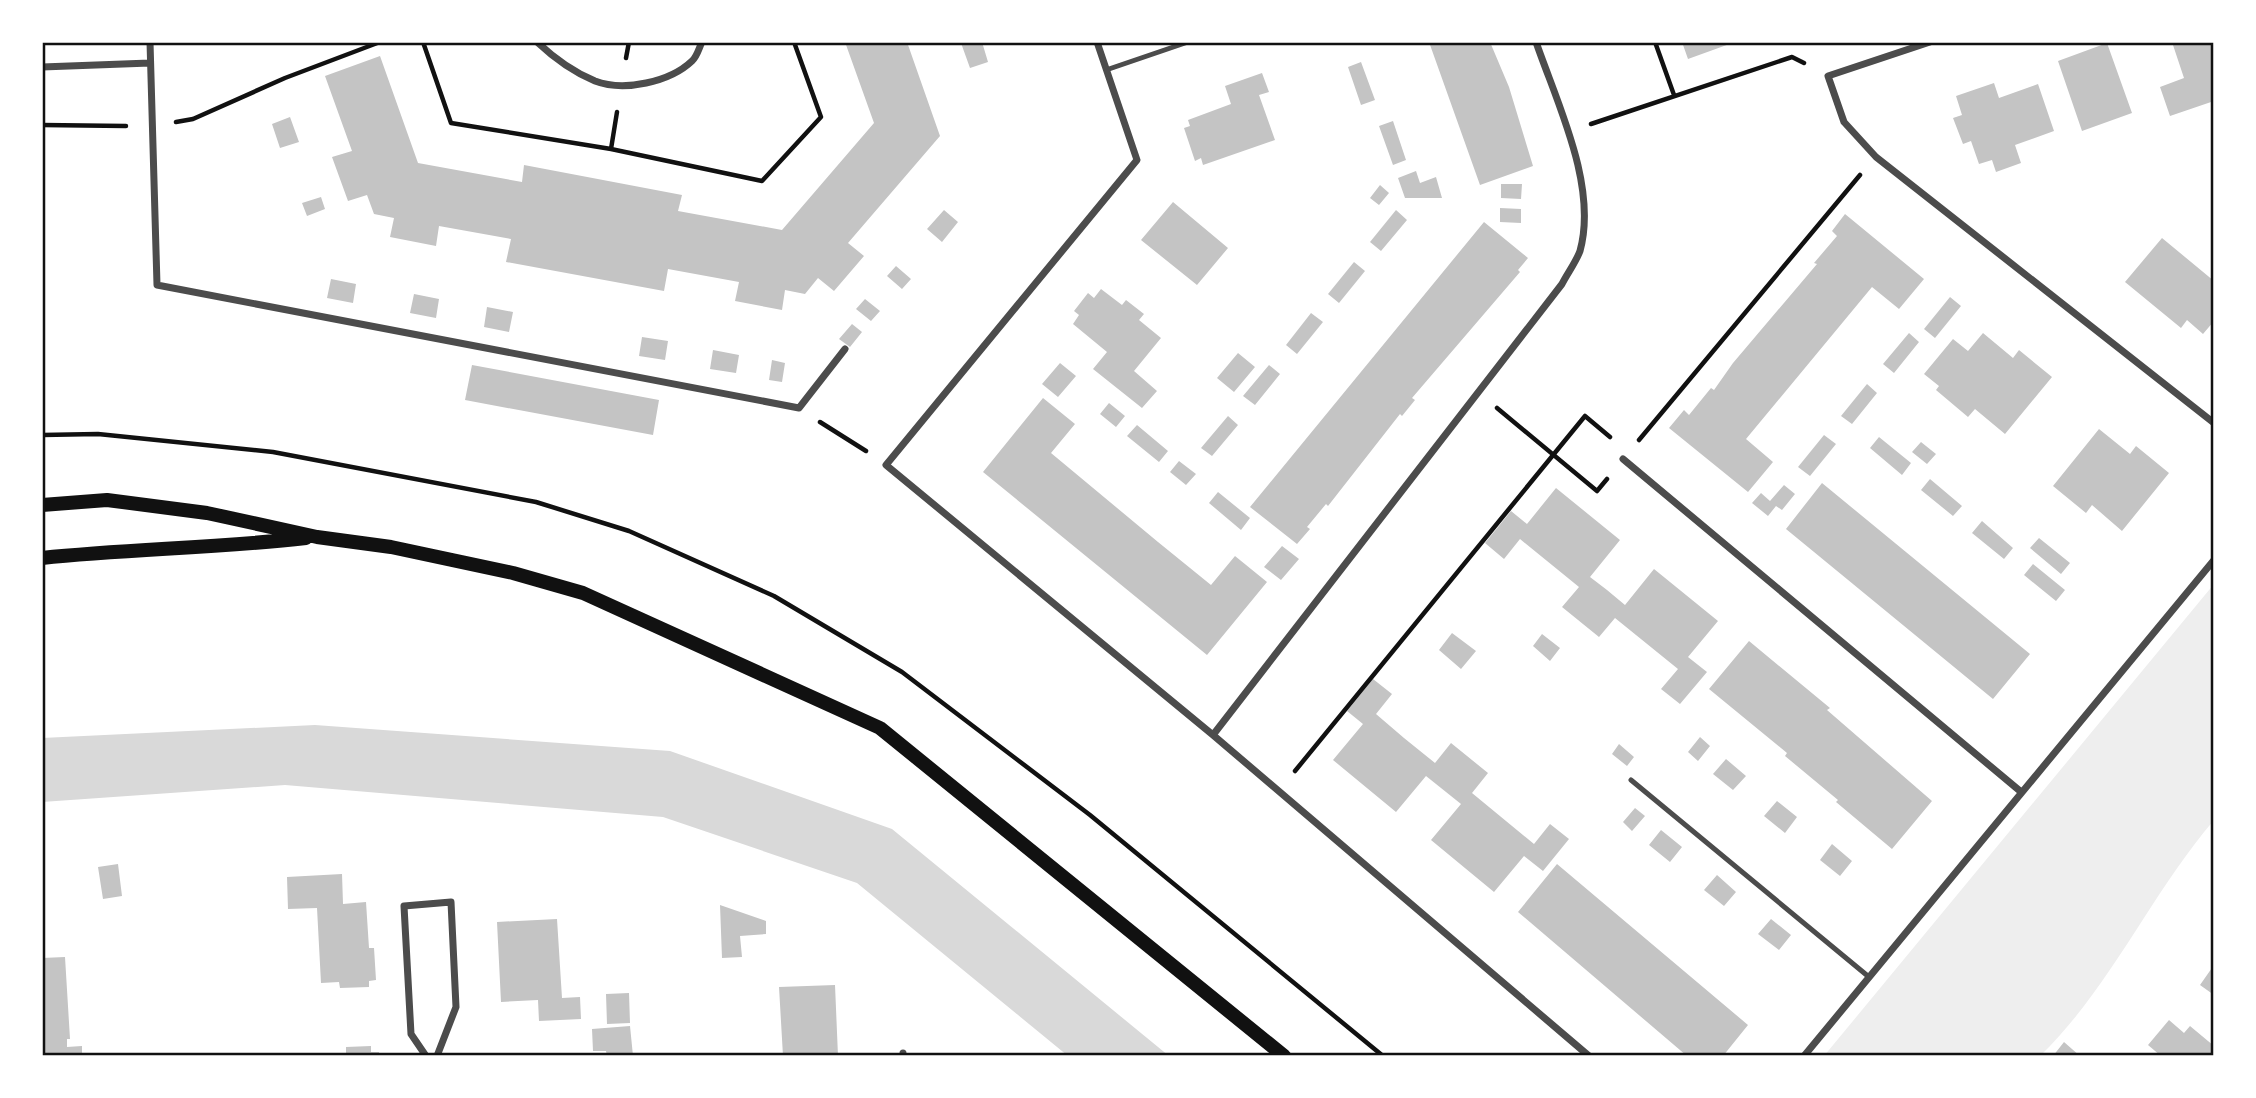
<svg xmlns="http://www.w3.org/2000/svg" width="2256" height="1098" font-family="Commissioner,sans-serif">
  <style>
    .green { fill: #eee }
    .water { fill: #d9d9d9 }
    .building { fill: #c4c4c4 }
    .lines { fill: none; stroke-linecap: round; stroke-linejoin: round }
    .path { stroke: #111; stroke-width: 4.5 }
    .service { stroke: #4c4c4c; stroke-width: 5 }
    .minor { stroke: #4c4c4c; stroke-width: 7 }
    .secondary { stroke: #111; stroke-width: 14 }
    .neatline { fill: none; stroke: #111; stroke-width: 2.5 }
  </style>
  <rect width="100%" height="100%" fill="#fff"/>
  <path class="green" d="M2214 584V820C2150 895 2111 987 2040 1056H1824Z"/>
  <path class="water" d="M315 725 670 751 892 829 1169 1056H1068L857 883 663 817 285 785 42 802V738Z"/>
  <path class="building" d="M845 42H907L940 136 848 243 864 256 834 291 818 278 805 294 785 290 782 310 735 301 739 282 668 269 664 291 506 262 511 239 439 226 436 246 390 237 394 218 374 214 367 195 348 201 332 157 352 151 325 76 380 56 418 163 522 182 524 165 682 195 678 211 782 230 874 123Z
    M982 42 988 62 970 68 961 43Z
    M1429 42H1490L1509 87 1533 166 1480 185Z
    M1682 42H1735L1688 59Z
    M2172 42H2214V101L2170 116 2160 87 2184 78Z
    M2107 43 2132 113 2082 131 2058 61Z
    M1361 62 1375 100 1361 105 1348 67Z
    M1262 73 1269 92 1259 95 1275 140 1203 165 1201 158 1195 161 1184 128 1190 126 1188 120 1231 104 1225 86Z
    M1994 83 1999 98 2038 84 2054 131 2015 145 2021 163 1996 172 1992 160 1979 164 1971 141 1963 144 1953 118 1962 115 1956 96Z
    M290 117 299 142 280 148 272 124Z
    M1393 121 1406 160 1393 165 1379 126Z
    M1416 171 1420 183 1436 177 1442 198H1405L1398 178Z
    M1501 184H1522L1521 199 1501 198Z
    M1380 185 1389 193 1379 205 1370 198Z
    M321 197 325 209 307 216 302 203Z
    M1173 202 1228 248 1197 285 1141 240Z
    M1500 208 1521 209V223L1500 222Z
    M944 210 958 222 942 242 927 229Z
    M1396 210 1407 220 1381 251 1370 242Z
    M1845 214 1924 279 1899 309 1872 287 1746 439 1773 462 1748 492 1669 428 1684 410 1689 415 1711 388 1714 390 1733 363 1817 264 1814 263 1837 236 1832 231Z
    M1484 222 1528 258 1518 270 1520 272 1412 398 1415 400 1402 416 1400 414 1328 506 1326 504 1307 527 1310 529 1297 544 1250 507Z
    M2162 238 2214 281V321L2203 334 2187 320 2181 328 2125 282Z
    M1354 262 1365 271 1339 303 1328 294Z
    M896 266 911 279 902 289 887 276Z
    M331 279 356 284 353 303 327 298Z
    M1101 289 1122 305 1126 300 1144 314 1139 320 1161 338 1134 371 1157 391 1142 408 1093 369 1107 352 1073 324 1079 315 1074 311 1088 293 1094 298Z
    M414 294 439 299 436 318 410 313Z
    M1950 297 1961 306 1935 338 1924 329Z
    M865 299 880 311 871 321 856 309Z
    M487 307 513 312 509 332 484 327Z
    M1311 313 1323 322 1297 354 1286 345Z
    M852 324 862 332 850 347 839 339Z
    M1909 333 1919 342 1894 373 1883 364Z
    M1983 333 2013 358 2019 350 2052 377 2005 434 1975 409 1968 417 1936 390 1939 386 1924 374 1953 339 1968 351Z
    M642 337 668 341 665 360 639 356Z
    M713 350 739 355 736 373 710 369Z
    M1238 353 1255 367 1234 392 1217 378Z
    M772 360 785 363 782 382 769 380Z
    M1060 363 1076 376 1058 397 1042 384Z
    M472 365 659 400 653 435 465 400Z
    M1269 365 1280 374 1255 405 1243 396Z
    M1867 384 1877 393 1852 424 1841 416Z
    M1043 398 1075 424 1051 453 1158 542 1211 585 1235 556 1267 582 1207 655 983 472Z
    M1109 403 1125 416 1116 427 1100 414Z
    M1228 416 1238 425 1212 456 1201 448Z
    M1137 425 1168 451 1159 462 1127 436Z
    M2099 429 2130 454 2136 446 2169 473 2122 531 2092 505 2086 513 2053 486Z
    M1824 435 1836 444 1810 476 1798 467Z
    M1879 437 1911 463 1902 475 1870 448Z
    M1921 442 1936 454 1927 464 1912 452Z
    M1179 461 1196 474 1186 485 1170 472Z
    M1930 479 1962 506 1953 516 1921 490Z
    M1822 483 2030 654 1993 699 1786 529Z
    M1784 485 1795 494 1782 510 1776 506 1768 516 1752 503 1761 493 1770 501Z
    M1556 488 1620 540 1590 577 1607 590 1625 605 1654 569 1718 621 1688 657 1707 672 1680 704 1661 689 1678 669 1615 618 1599 637 1562 607 1579 587 1520 539 1504 559 1485 543 1511 511 1527 524Z
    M1218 492 1250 518 1241 530 1209 503Z
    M1982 521 2013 548 2004 559 1972 533Z
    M2039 538 2070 563 2061 574 2030 548Z
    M1282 546 1299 559 1281 580 1264 567Z
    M2033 564 2065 590 2056 601 2024 575Z
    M1452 633 1476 651 1461 669 1439 650Z
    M1542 634 1560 648 1550 661 1533 646Z
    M1749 641 1830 708 1827 710 1932 801 1892 849 1836 802 1838 800 1785 756 1787 753 1709 689Z
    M1373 679 1392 694 1376 714 1404 738 1435 763 1451 743 1488 773 1472 793 1534 844 1550 824 1569 839 1543 871 1524 856 1494 892 1431 840 1461 804 1426 776 1396 812 1333 760 1363 724 1347 711Z
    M1700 737 1710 746 1698 761 1688 752Z
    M1619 744 1634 757 1627 766 1612 754Z
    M1726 759 1746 776 1733 790 1713 774Z
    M1777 801 1797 817 1785 833 1764 816Z
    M1635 808 1645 816 1632 831 1623 822Z
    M1661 830 1682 847 1670 862 1649 845Z
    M1832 844 1852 861 1840 876 1820 860Z
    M118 864 122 896 103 899 98 867Z
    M1557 864 1748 1025 1723 1056H1687L1518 912Z
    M342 874 343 904 366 902 369 948H374L376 980 369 981V987L340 988 339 982 321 983 317 908 288 909 287 877Z
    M1717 875 1736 892 1724 906 1704 890Z
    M720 905 766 921V934L740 936 742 957 722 958Z
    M557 919 562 998 580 997 581 1019 539 1021 538 1000 501 1002 497 922Z
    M1771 919 1791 935 1779 950 1758 934Z
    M65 957 70 1039H67V1047L82 1046V1056H42V958Z
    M2214 965V995L2200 985Z
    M835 985 838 1056H783L779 987Z
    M629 993 630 1023 607 1024 606 994Z
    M2169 1020 2184 1033 2190 1026 2214 1046V1056H2161L2148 1045Z
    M630 1026 633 1056H607L606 1051H593L592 1029Z
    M2064 1042 2080 1056H2053Z
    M371 1046V1052H379V1056H335L346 1053V1047Z"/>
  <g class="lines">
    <path class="path" d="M423 42 451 123 611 149 762 181 821 117 794 42
      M1655 42 1674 95
      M626 58 629 42
      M176 122 193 119 285 78 380 42
      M1591 124 1792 57 1804 63
      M42 125 126 126
      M611 149 617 112
      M1497 408 1597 491 1607 479
      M820 422 866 451
      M42 435 98 434 273 452 536 502 629 531 774 596 902 672 1090 815 1383 1056
      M1639 440 1860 175
      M1295 771 1585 416 1610 437"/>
    <path class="service" d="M1106 70 1188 42
      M1631 780 1869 977"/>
    <path class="minor" d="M150 42 157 285 799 408 845 349
      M537 42C554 58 573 72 595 81 624 92 670 82 692 61 697 57 699 48 702 42
      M1097 42 1137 160 886 465 1213 735 1589 1056
      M1930 42 1828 76 1844 122 1876 157 2214 423
      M42 67 150 63
      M1623 459 2020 791
      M1213 735 1562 284C1567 274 1576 262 1580 251 1598 186 1557 103 1536 42
      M903 1053V1056
      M426 1056 411 1034 404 906 451 902 456 1007 437 1056
      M1804 1056 2214 560"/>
    <path class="secondary" d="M42 505 107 500 207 513 317 537 391 547 513 573 583 593 880 728 1284 1056
      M42 558C130 549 218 548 306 538"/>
  </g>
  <rect width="2256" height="1098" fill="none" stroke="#ffffff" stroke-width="88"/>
  <rect x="44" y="44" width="2168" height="1010" class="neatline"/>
</svg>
